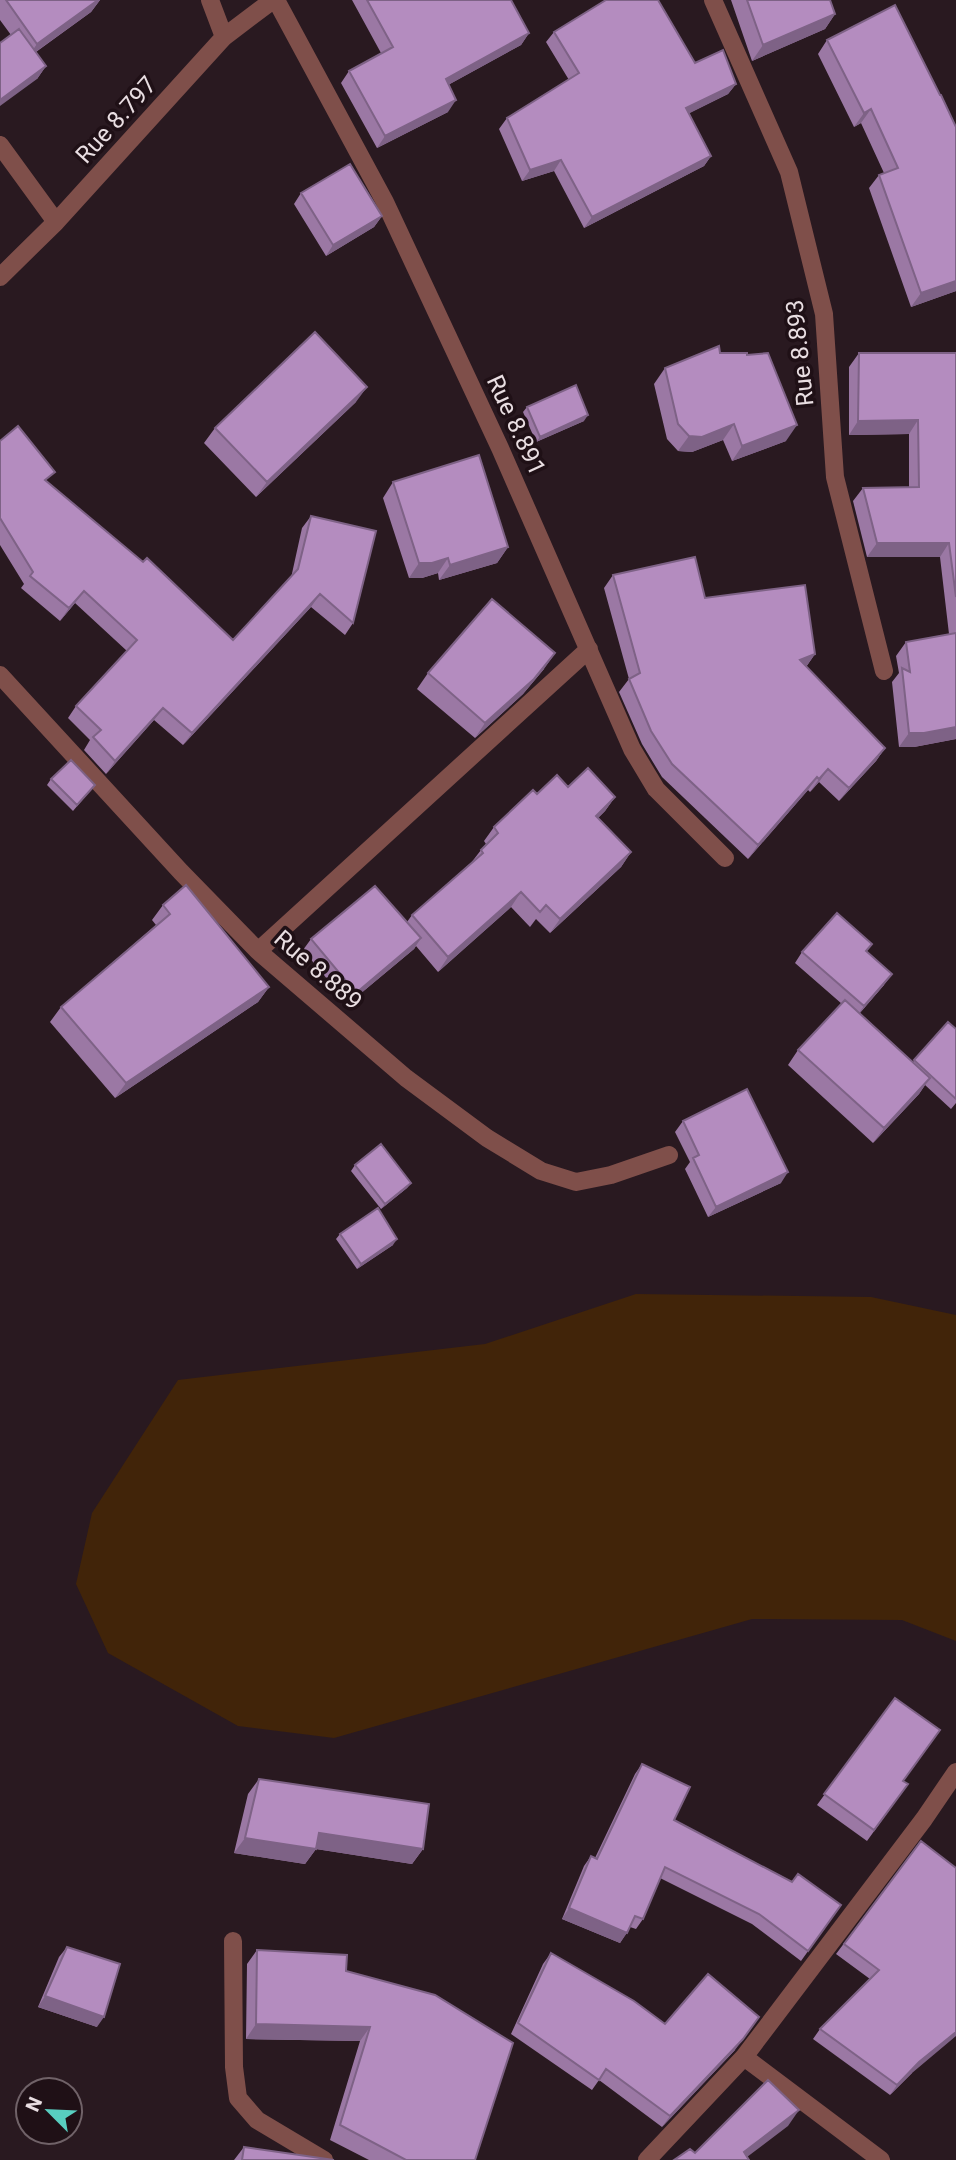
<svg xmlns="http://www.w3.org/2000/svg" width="956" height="2160" font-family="Roboto,sans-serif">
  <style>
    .green { fill: #412409 }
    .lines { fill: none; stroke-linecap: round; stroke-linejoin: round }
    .street { stroke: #7f4f4a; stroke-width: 18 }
    .wall { fill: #9b78a4 }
    .shaded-wall { fill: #7e6286 }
    .building { fill: #b48cbf; stroke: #7e6286; stroke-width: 2 }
    .labels { text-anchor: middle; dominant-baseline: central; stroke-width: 7; stroke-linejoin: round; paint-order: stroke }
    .street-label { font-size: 24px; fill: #e9dee2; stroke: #1f1016 }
  </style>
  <rect width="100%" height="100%" fill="#291920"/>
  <path class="green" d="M636 1294 871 1297 956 1315V1641L902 1620 752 1619 334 1738 238 1726 108 1653 76 1584 92 1513 178 1380 485 1344Z"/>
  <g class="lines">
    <path class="street" d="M210 0 224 37
      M276 0 385 202 500 448 632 749 656 789 725 858
      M713 0 789 172 824 314 835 477 884 671
      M0 145 56 222
      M0 277 56 222 224 37 273 0
      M0 675 181 872 258 951 406 1078 487 1138 541 1171 576 1182 611 1175 669 1155
      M258 951 589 649
      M233 1941 234 2067 238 2098 257 2120 324 2160
      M744 2057 881 2160
      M647 2160 744 2057 924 1819 956 1772"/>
  </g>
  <path class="wall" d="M0 0H100L91 12 36 52 46 66 37 79 11 35 0 20Z
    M352 0H511L529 33 521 45 448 85V112L377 148 341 83 349 71 381 53Z
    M731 0H830L835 14 825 29 752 61Z
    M554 32 695 63 736 84 728 94 689 113 711 156 704 166 584 228 554 171 522 181 499 129 507 118 569 80 546 42Z
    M827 40 940 95 956 127V291L911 307 869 188 879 175 884 173 861 123 854 127 818 54Z
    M301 193 382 216 374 227 326 256 294 204Z
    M720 353 786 441 732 461 723 440 692 452 678 451 667 439 654 384 665 368Z
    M859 353H956V739L914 747H899L892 682 899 673 896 656 906 642 949 634 940 557H867L853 501 863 488 909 487V434L849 435V367Z
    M356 402 256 497 204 443 215 428Z
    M527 407 584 421 536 442 523 412Z
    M0 441 233 640 291 578 302 528 311 516 353 623 345 635 311 607 183 745 154 720 106 774 84 750 90 740 68 718 76 706 127 651 75 603 60 621 21 588 24 584 0 545Z
    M393 482 508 547 497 563 439 580 438 573 422 578H409L383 498Z
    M613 575 705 598 815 654 806 667 885 748 876 761 839 801 819 782 810 792 808 790 748 859 662 777 642 744 619 692 629 679 604 588Z
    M544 669 523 694 475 738 417 689 428 673Z
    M51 779 95 785 73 811 47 785Z
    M568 787 615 797 605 811 598 818 631 852 621 867 550 933 536 919 530 927 511 907 438 972 416 946 414 949 348 1004 303 950 311 939 407 922 412 915 471 863 481 850 486 844 484 841 494 827 537 794Z
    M163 905 269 987 258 1002 115 1098 50 1022 61 1007 156 925 152 920Z
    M802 952H866L884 985 860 1013 913 1062 948 1022 956 1029V1103L951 1109 925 1085 919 1094 873 1143 788 1065 798 1050 842 1004 795 963Z
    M683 1121 781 1183 708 1217 685 1169 690 1162 675 1132Z
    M355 1165 411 1183 407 1188 381 1209 351 1171Z
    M340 1234 393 1245 357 1269 336 1239Z
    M895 1698 903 1781 908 1784 867 1841 817 1805Z
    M642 1764 674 1820 792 1882 841 1905 801 1961 752 1924 660 1878 643 1919 636 1929 630 1927 620 1943 562 1919 584 1866 591 1856 595 1858 635 1774Z
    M259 1779 423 1849 412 1864 316 1849 305 1864 234 1853 248 1794Z
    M921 1841 912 2073 890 2095 813 2039 820 2029 870 1979 836 1954Z
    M67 1947 97 2027 38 2007 59 1957Z
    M257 1950 346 1971 475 2160H369L330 2140 360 2041 246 2039 247 1964Z
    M551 1953 665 2024 735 2050 662 2127 599 2080 592 2090 511 2034 543 1964Z
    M244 2147 242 2160H234Z"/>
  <path class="shaded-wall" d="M98 0H100L91 12 27 58 37 44Z
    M835 14 825 29 752 61 763 45Z
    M529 33 521 45 437 91 446 79Z
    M46 66 37 79 0 106V100Z
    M736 84 728 94 678 119 686 108Z
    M456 100 448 112 377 148 385 136Z
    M871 109 861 123 854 127 864 113Z
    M711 156 704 166 584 228 592 217Z
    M561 160 554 171 522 181 530 170Z
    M382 216 374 227 326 256 333 245Z
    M956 281V291L911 307 921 293Z
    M367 387 356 402 256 497 267 482Z
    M588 415 584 421 536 442 540 437Z
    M918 420 909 434 849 435 858 421Z
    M734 424 723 440 692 452 678 451 689 436Z
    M797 425 786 441 732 461 742 446Z
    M877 543H949L940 557H867Z
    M508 547 497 563 439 580 450 565Z
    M448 558 438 573 422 578H409L419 563Z
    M84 591 75 603 60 621 69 608Z
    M320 594 311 607 183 745 192 733Z
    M555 653 544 669 523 694 475 738 485 723Z
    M815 654 806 667 800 660Z
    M163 708 154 720 106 774 115 761Z
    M956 727V739L914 747H899L909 733Z
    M885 748 876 761 839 801 849 788Z
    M828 769 819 782 810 792 819 779Z
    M817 777 808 790 748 859 758 845Z
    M615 797 605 811 586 830 596 816Z
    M631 852 621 867 550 933 560 919Z
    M521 892 511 907 438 972 448 957Z
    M421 938 414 949 348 1004 356 993Z
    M892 974 884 985 856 1017 864 1006Z
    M269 987 258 1002 115 1098 126 1083Z
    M930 1078 919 1094 873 1143 884 1128Z
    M788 1172 781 1183 708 1217 716 1207Z
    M411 1183 407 1188 381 1209 385 1204Z
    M397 1239 393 1245 357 1269 361 1264Z
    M319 1833 423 1849 412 1864 316 1849 305 1864 234 1853 245 1838Z
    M569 1908 627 1933 620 1943 562 1919Z
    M45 1996 104 2017 97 2027 38 2007Z
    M759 2017 735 2050 662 2127 670 2116Z
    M256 2024 370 2027 360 2041 246 2039Z
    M956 2032V2036L912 2073 890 2095 897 2085 919 2062Z
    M799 2110 788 2126 743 2160 744 2152Z"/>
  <path class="building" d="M6 0H98L37 44Z
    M367 0H511L529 33 446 79 456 100 385 136 349 71 393 47Z
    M606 0H658L695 63 723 50 736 84 686 108 711 156 592 217 561 160 530 170 507 118 579 73 554 32Z
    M747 0H830L835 14 763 45Z
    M895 5 940 95H941L956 127V281L921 293 879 175 898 168 871 109 864 113 827 40Z
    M19 29 46 66 0 100V43Z
    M350 164 382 216 333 245 301 193Z
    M315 332 367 387 267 482 215 428Z
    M719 346 720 353H747V355L768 353 797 425 742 446 734 424 702 437 689 436 678 424 665 368Z
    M859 353H956V597L949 543H877L863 488 919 487 918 420 858 421Z
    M576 385 588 415 540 437 527 407Z
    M18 426 55 472 45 480 143 562 147 558 233 640 298 569 311 516 376 531 353 623 320 594 192 733 163 708 115 761 93 737 101 730 76 706 137 640 84 591 69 608 30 576 33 572 0 518V441Z
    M479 455 508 547 450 565 448 558 432 563H419L393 482Z
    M695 557 705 598 805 585 815 654 800 660 885 748 849 788 828 769 819 779 817 777 758 845 672 764 651 731 629 679 640 673 613 575Z
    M492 599 555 653 534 679 485 723 428 673Z
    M956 633V727L924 733H909L902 668 910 672 906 642Z
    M71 760 95 785 77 805 51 779Z
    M588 768 615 797 596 816 631 852 560 919 546 905 540 912 521 892 448 957 412 915 483 853 481 850 498 833 494 827 533 790 537 794 557 775 568 787Z
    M186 885 269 987 126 1083 61 1007 170 914 163 905Z
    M375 886 421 938 356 993 311 939Z
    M837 913 872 944 866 951 892 974 864 1006 802 952Z
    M845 1000 930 1078 884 1128 798 1050Z
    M948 1022 956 1029V1099L914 1060Z
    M747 1089 788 1172 716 1207 693 1158 699 1155 683 1121Z
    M381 1144 411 1183 385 1204 355 1165Z
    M378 1208 397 1239 361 1264 340 1234Z
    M895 1698 940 1730 903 1781 908 1784 874 1830 824 1794Z
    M642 1764 690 1787 674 1820 792 1882 798 1874 841 1905 808 1951 759 1914 665 1867 643 1919 635 1916 627 1933 569 1908 591 1856 597 1859Z
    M259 1779 429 1804 423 1849 319 1833 316 1849 245 1838Z
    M921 1841 956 1868V2032L919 2062 897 2085 820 2029 879 1970 844 1944Z
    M67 1947 120 1964 104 2017 45 1996Z
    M257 1950 347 1955 346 1971 435 1995 513 2043 475 2160H406L340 2125 370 2027 256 2024Z
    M551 1953 634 2001 665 2024 708 1974 759 2017 743 2039 670 2116 606 2069 599 2080 518 2023Z
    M768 2080 799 2110 744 2152 749 2160H674L690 2149 695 2153Z
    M244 2147 334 2160H242Z"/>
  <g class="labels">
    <g class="street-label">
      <text transform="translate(116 120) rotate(-48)">Rue 8.797</text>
      <text transform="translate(800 353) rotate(-96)">Rue 8.893</text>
      <text transform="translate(516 425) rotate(65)">Rue 8.891</text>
      <text transform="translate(318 970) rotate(41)">Rue 8.889</text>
    </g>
  </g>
  <g transform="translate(49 2111) rotate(294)"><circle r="33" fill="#1f1016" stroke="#706268" stroke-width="2"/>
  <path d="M0-5L12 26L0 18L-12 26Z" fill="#58cec0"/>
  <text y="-10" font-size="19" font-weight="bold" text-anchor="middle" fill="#e9dee2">N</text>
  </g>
</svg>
